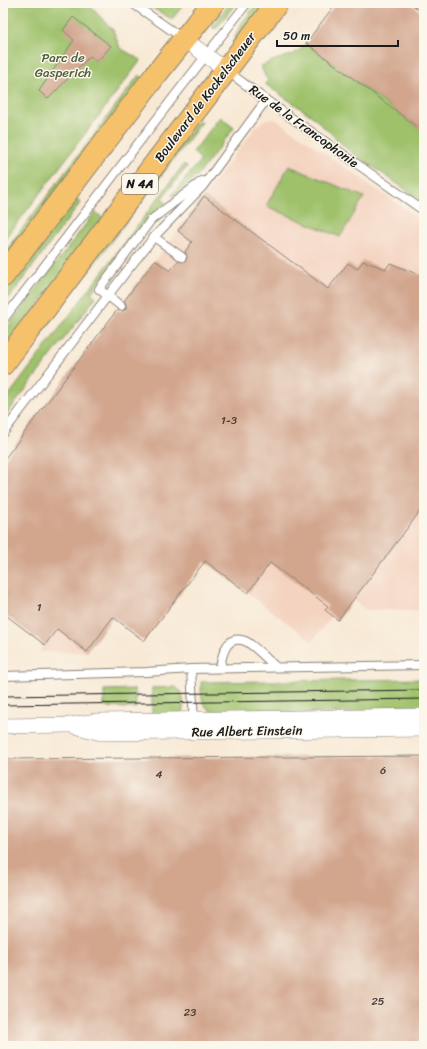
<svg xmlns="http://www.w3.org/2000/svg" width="427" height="1049" font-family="Sriracha,sans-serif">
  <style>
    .built { fill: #f4d3c0 }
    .green { fill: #9ec16a; stroke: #5d6e43 }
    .building { fill: #d2a58d }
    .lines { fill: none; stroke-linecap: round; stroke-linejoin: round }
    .service-casing { stroke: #8a8278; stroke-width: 10 }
    .minor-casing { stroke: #8a8278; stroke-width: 16 }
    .primary-casing { stroke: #8a8278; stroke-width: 24 }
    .service { stroke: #fff; stroke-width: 8 }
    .minor { stroke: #fff; stroke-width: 15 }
    .primary { stroke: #f5c16b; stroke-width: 22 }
    .tram { stroke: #1c1c1c; stroke-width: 1 }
    .labels { text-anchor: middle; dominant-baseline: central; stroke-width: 3; stroke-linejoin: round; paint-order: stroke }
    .number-label { font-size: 11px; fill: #4a3e38 }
    .shield { fill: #fbf7ec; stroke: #5f5e5a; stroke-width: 1 }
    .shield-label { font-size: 12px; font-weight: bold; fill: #1c1c1c }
    .park-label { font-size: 13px; fill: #505e3b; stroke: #fbf7ec }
    .street-label { font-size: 13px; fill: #1c1c1c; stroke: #fbf7ec }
  </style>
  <rect width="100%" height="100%" fill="#fbf7ec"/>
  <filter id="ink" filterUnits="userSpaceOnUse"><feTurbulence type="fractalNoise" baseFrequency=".025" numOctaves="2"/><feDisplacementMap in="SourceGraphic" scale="8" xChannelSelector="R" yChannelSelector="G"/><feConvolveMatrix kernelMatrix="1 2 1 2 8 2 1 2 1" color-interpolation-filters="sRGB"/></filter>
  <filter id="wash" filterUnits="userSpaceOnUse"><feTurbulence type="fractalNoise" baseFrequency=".012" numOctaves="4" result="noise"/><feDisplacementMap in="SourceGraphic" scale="16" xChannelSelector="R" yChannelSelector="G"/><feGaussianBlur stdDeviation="0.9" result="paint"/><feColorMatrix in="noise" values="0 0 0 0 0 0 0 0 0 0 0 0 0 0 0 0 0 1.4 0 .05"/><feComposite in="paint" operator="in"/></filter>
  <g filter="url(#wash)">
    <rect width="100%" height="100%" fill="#f8e9d5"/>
    <path class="built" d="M267 119H272L277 120 424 222V610H366L353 600 338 620 332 616 312 641 205 561 144 641 113 617 87 652H39L44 645 3 613V461L256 127 263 121Z"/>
    <path class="green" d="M3 3H87L113 30 120 48 141 60 3 242Z
      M148 3H185L172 19 147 5Z
      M230 3H236L217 28H213L212 26Z
      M257 3H268L235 44 233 41 239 27Z
      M306 43 424 132V202L347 149 312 116 265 84 268 80 265 76 261 66 275 60 291 55 299 51Z
      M139 75 143 78 3 262V254Z
      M220 117 234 128 198 175 174 197 172 195 201 160 193 152Z
      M199 120 202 122 3 384V377Z
      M184 164 187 167 162 198 166 203 149 217 91 293 96 297 3 419V403Z
      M289 166 364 197 340 237 266 206Z
      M73 196 81 202 3 306V288Z
      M95 212 104 219 3 351V333Z
      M424 679V712L217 714C201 707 201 698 201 682Z
      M175 687C178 689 181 691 182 694 184 699 184 710 181 714L152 715V688Z
      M135 689 136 708 104 707V690Z"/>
    <g id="blocks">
      <path class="building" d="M336 3H410L424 14V132L306 43Z
        M73 17 111 46 97 62 90 56 48 99 39 91 74 40 63 30Z
        M204 196 328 289 348 263 357 269 363 261 386 269 390 263 424 277V506L338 620 325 610 328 606 270 563 248 593 205 561 144 641 113 617 87 652 57 629 45 645 3 613V461L117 310 123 311 126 309V304L124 301 155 260 170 271 178 261 182 262 186 260 187 257 185 252 192 242 178 231Z
        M424 756V1045L376 1046H3V759Z"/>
    </g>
  </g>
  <g filter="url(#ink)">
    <use href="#blocks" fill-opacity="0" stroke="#8a8278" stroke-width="1"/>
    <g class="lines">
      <g class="service-casing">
        <path id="service" d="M132 3 184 39
          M226 70 266 100 424 211
          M154 237 182 257
          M121 306 99 289 151 220 202 181
          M3 320 176 94 247 3
          M3 433 126 272 154 237 203 186 266 100
          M220 668C222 655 226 634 245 641 253 644 269 661 276 667
          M191 669 194 722
          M3 676 146 672 191 669 424 665"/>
      </g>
      <g class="minor-casing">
        <path id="minor" d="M184 39 226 70
          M3 726 70 725 97 721 424 716
          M75 726 101 733 424 729"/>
      </g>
      <g class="primary-casing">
        <path id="primary" d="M3 276 154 77 213 3
          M3 364 277 3"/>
      </g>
      <use href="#service" class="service"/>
      <use href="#minor" class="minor"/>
      <use href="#primary" class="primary"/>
      <path class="tram" d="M3 696 424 690
        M3 705 424 699"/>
    </g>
  </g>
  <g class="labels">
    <g class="number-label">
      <text x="229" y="420">1-3</text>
      <text x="39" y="607">1</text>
      <text x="383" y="770">6</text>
      <text x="159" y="774">4</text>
      <text x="378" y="1001">25</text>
      <text x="190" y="1012">23</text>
    </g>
    <rect class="shield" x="122" y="174" width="36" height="20" rx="3"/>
    <g class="shield-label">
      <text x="140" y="184">N 4A</text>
    </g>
    <g class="park-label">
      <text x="63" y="57">Parc de<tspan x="63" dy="15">Gasperich</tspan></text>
    </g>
    <g class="street-label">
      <text transform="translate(205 97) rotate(-53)">Boulevard de Kockelscheuer</text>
      <text transform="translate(304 126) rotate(36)">Rue de la Francophonie</text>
      <text transform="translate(247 731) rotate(-1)">Rue Albert Einstein</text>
    </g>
  </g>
  <rect width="427" height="1049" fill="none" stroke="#fbf7ec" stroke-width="16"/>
  <path d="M277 40v6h121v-6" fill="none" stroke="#1c1c1c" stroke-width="2"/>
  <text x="283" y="40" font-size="12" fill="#1c1c1c" stroke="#fbf7ec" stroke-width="3" paint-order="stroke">50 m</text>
</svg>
